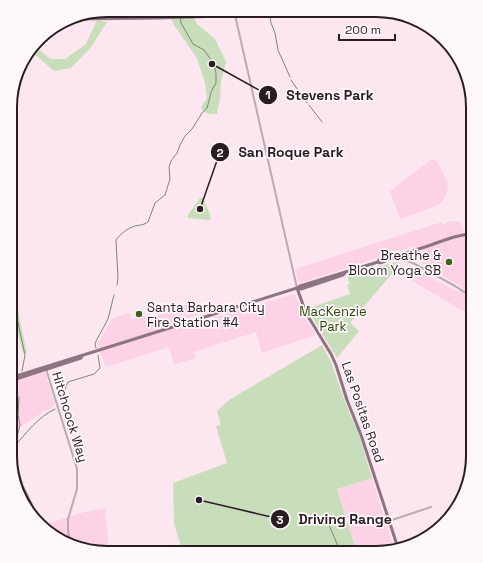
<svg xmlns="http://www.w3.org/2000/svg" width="483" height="563" font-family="'Space Grotesk',sans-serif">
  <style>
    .built { fill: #fdd2e6 }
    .green { fill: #c8ddb9 }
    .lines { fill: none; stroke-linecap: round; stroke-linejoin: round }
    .stream { stroke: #7c886e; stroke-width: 1 }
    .minor { stroke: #baaab1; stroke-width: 2 }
    .major { stroke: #8e7380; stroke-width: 3 }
    .poi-dot { fill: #3f621a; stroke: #fff8fb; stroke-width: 1.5 }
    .labels { text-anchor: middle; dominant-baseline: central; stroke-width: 3.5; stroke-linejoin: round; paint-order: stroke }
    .poi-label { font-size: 13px; fill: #291c22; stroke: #fff8fb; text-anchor: end }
    .park-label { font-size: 13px; fill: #2c490c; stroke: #fff8fb }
    .street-label { font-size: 13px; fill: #291c22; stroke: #fff8fb }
    .rim { fill: none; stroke: #291c22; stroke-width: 2 }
    .leader { fill: none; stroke: #291c22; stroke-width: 1.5 }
    .callout-dot { fill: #291c22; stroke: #fff8fb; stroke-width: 1.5 }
    .mark-label { font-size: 12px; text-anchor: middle; font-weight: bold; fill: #fff }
    .callout-label { font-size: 14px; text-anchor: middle; font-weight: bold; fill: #291c22; stroke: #fff8fb; stroke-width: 3.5; stroke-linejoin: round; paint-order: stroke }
  </style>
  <rect width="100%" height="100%" fill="#fce6f0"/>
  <path class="built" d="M431 160H435L438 163 446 179 448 188 446 195 441 203 436 206 400 219 390 191Z
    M451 221H460L473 263 469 268 466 269 468 275 473 278V317L409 279 414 268 458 292 462 287 414 259 415 246 300 283 298 282 295 269 442 222 443 225Z
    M293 294 295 295 305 318 316 335 262 353 256 332 194 352 196 358 174 365 169 347 106 367 99 350 98 343 113 318 129 313 131 320 148 315 149 318 194 303 198 315 184 320 186 327 215 317Z
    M45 372 55 405 10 433V383Z
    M372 478 394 549 382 553H357L337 489Z
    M105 508 109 553H100L58 540 43 525 81 513Z"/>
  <path class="green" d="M169 14H192L197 24 215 39 223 55 226 62 221 81 220 99 217 112 218 114C210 114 204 114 201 107L207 98 205 83 197 58 174 25Z
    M97 20 107 22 91 47 71 68 54 71 30 50 34 45 50 59H65L86 44Z
    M203 198 211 217 210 220H208L188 218V215L200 198Z
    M11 211C16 220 11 231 11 241 13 281 18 314 27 353H23L11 308Z
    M395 262 401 263 350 323 359 331 337 358 307 309 350 294 347 285 350 284 347 276Z
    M322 345 331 362 348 410 358 432 372 478 337 489 357 553H183L174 523 173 483 227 463 216 426 221 425 217 411 229 400Z"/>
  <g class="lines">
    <path class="stream" d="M180 14 181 23 193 44 204 50 214 64 216 73V83L211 92
      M270 17 271 23 275 33 278 50 290 77
      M291 80 307 103
      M309 105 322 122
      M11 267V290L13 301
      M117 285 118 278 116 240C120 234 128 228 135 226 140 225 144 225 148 222L155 203 165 195 170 179 169 167 171 161 177 153 180 145 185 136 192 129 202 113 207 108 211 93
      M15 309 25 355 22 371
      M96 348 95 343 108 319 114 295
      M62 408 66 403 65 389 68 382 94 374 100 368 98 355
      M15 445 20 425 18 415 19 397
      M15 446C27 432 38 417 55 409
      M328 516 329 525 338 546"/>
    <path class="minor" d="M235 15 297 288
      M401 255 413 263
      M388 259 402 260 413 263 455 286 473 298
      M46 369 77 469V489L68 519V530L70 544
      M389 521 431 507"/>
    <path class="major" d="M70 19 158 18 315 13 409 18
      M378 262 379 260 384 258 386 259C399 255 412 251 425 247 440 242 457 234 473 234
      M297 288 306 313 331 354 336 365 347 400 361 435 398 548
      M297 288 301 289 343 275 346 272
      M10 378 297 288 300 286 378 262 380 263 385 261 386 259
      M10 381 81 358 82 356
      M10 445 22 486 32 506 35 517"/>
  </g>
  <g class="poi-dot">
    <circle cx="449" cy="262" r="4"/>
    <circle cx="139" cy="314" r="4"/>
  </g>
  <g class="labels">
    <g class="poi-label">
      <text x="441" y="255">Breathe &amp;<tspan x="441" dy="15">Bloom Yoga SB</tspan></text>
      <text x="147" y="307" text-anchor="start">Santa Barbara City<tspan x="147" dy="15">Fire Station #4</tspan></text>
    </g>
    <g class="park-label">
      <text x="333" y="311">MacKenzie<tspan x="333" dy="15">Park</tspan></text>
    </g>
    <g class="street-label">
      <text transform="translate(363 412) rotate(71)">Las Positas Road</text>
      <text transform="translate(70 417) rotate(73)">Hitchcock Way</text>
    </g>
  </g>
  <path d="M0 0H483V563H0ZM107 17H376A90 90 0 0 1 466 107V456A90 90 0 0 1 376 546H107A90 90 0 0 1 17 456V107A90 90 0 0 1 107 17Z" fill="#fff8fb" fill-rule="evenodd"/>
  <path class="rim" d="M107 17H376A90 90 0 0 1 466 107V456A90 90 0 0 1 376 546H107A90 90 0 0 1 17 456V107A90 90 0 0 1 107 17Z"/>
  <path class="leader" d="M212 64L268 95M200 209L220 152M199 500L280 519"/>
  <g class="callout-dot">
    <circle cx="212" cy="64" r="4"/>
    <circle cx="200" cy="209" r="4"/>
    <circle cx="199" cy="500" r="4"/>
    <circle cx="268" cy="95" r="10"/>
    <circle cx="220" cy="152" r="10"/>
    <circle cx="280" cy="519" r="10"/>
  </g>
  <g class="mark-label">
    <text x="268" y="99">1</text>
    <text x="220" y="157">2</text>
    <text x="280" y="524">3</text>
  </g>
  <g class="callout-label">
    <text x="330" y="100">Stevens Park</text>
    <text x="291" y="157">San Roque Park</text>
    <text x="345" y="524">Driving Range</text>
  </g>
  <path d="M339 34v6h56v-6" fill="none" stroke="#291c22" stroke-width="2"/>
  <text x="345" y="34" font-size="12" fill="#291c22" stroke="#fff8fb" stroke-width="3" paint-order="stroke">200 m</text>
</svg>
